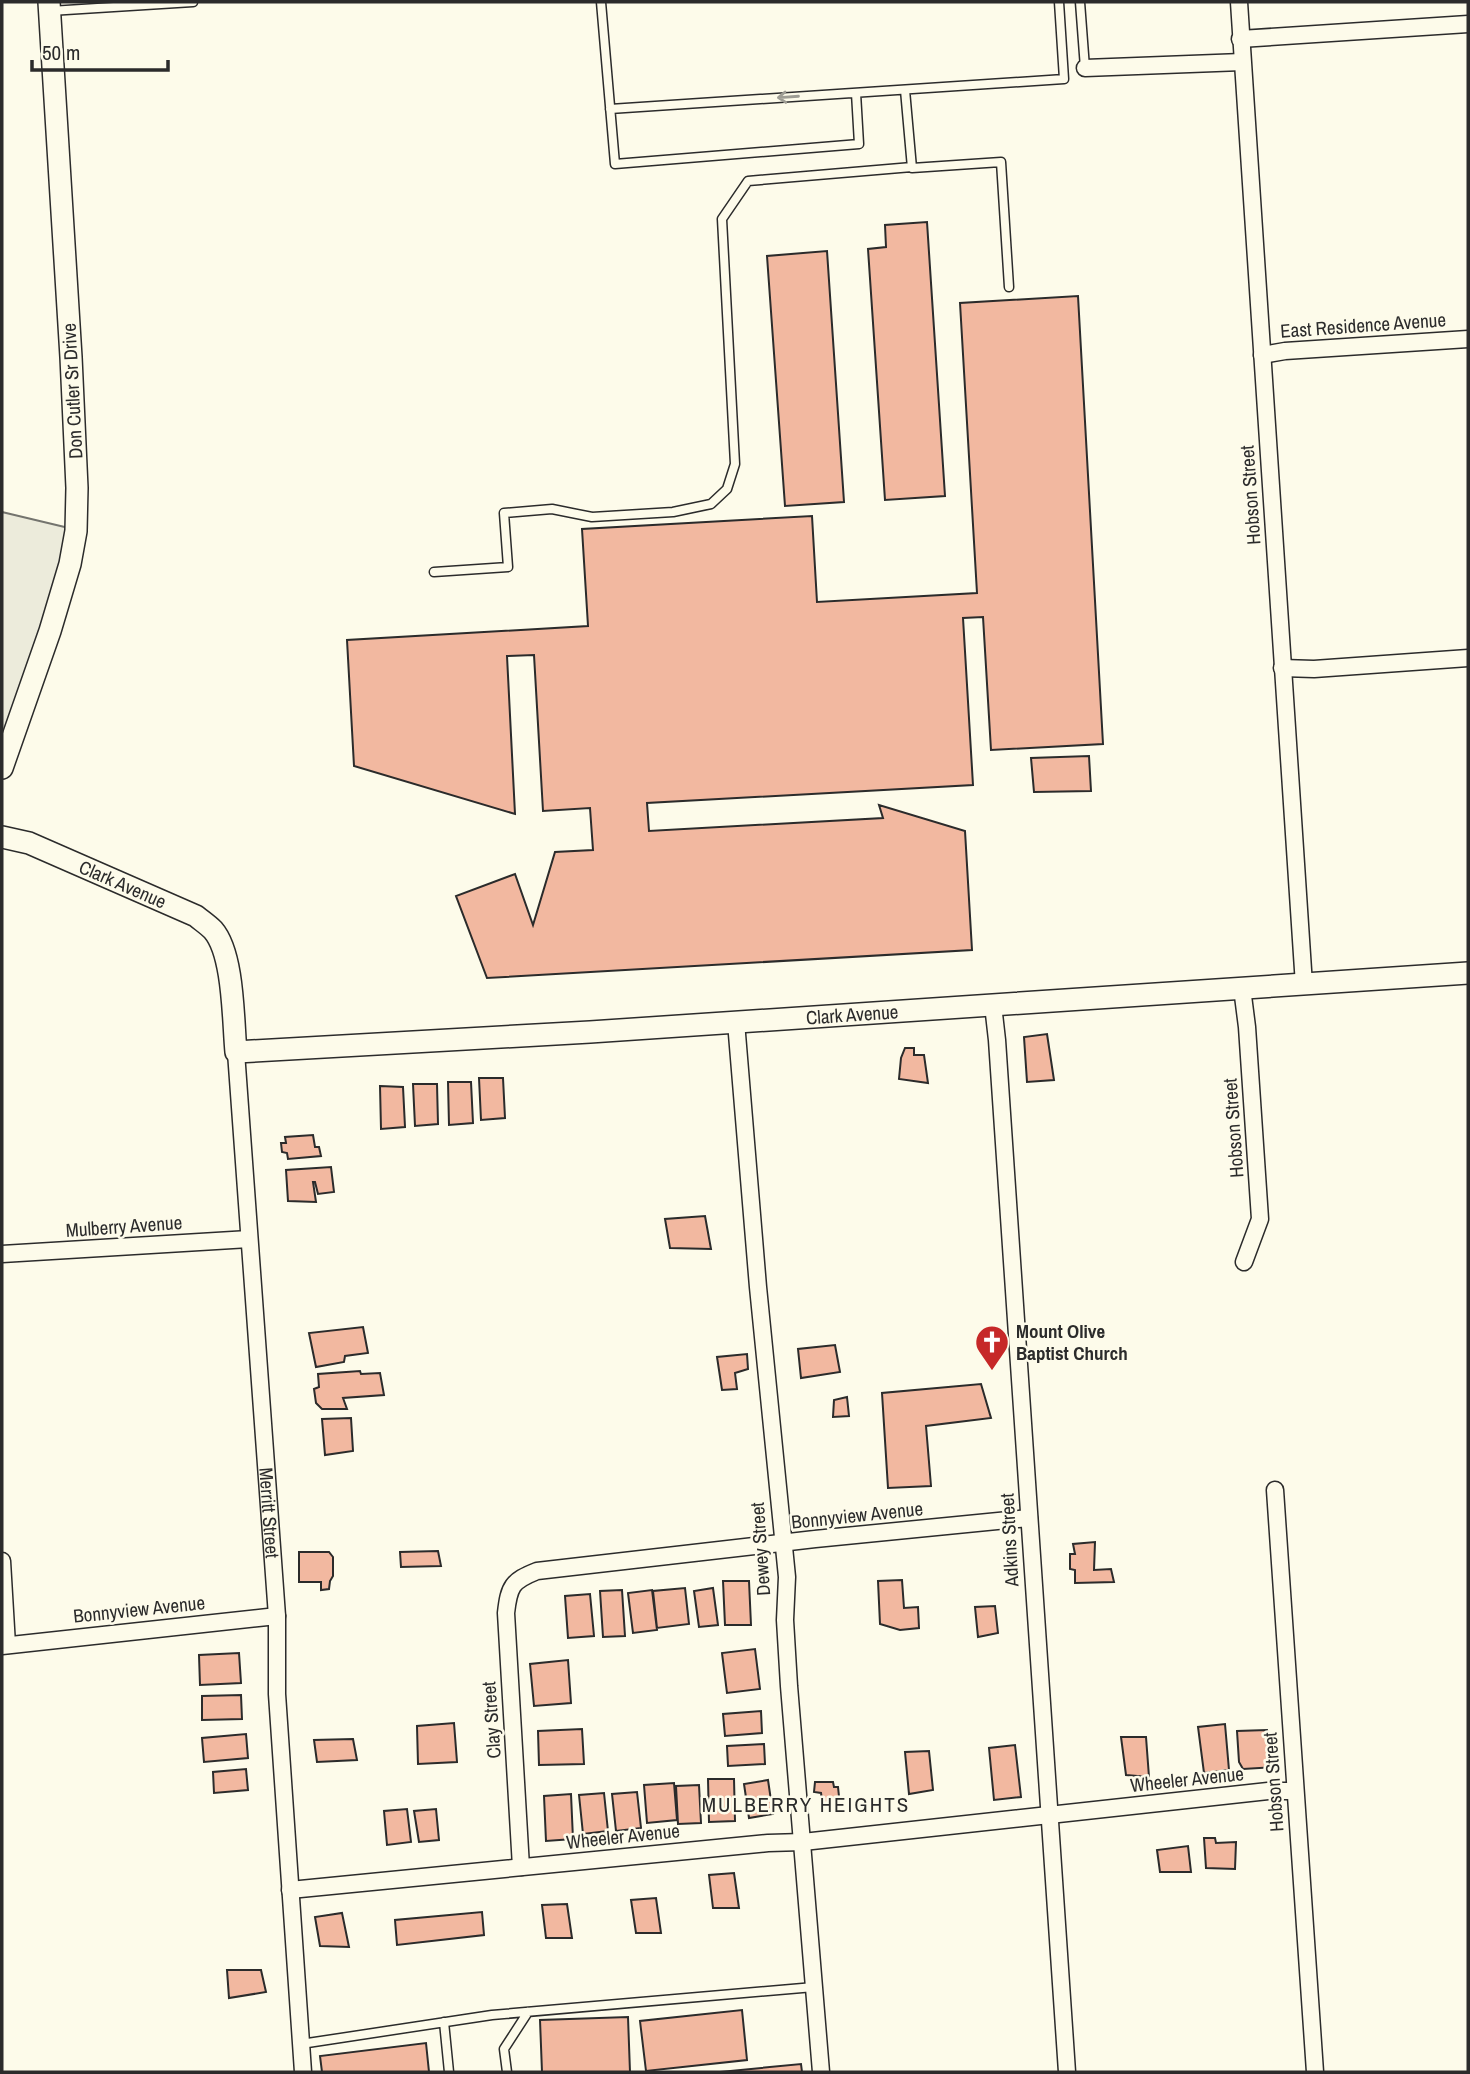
<svg xmlns="http://www.w3.org/2000/svg" width="1470" height="2074" font-family="'Archivo Narrow',sans-serif">
  <style>
    .green { fill: #ecebdb; stroke: #74746e; stroke-width: 2 }
    .building { fill: #f2b8a0; stroke: #2b2b2b; stroke-width: 2 }
    .lines { fill: none; stroke-linecap: round; stroke-linejoin: round }
    .service-casing { stroke: #2b2b2b; stroke-width: 11 }
    .minor-casing { stroke: #2b2b2b; stroke-width: 19 }
    .tertiary-casing { stroke: #2b2b2b; stroke-width: 24 }
    .service { stroke: #fdfbea; stroke-width: 8 }
    .minor { stroke: #fdfbea; stroke-width: 16 }
    .tertiary { stroke: #fdfbea; stroke-width: 21 }
    .oneway { stroke: #9e9d94 }
    .labels { text-anchor: middle; dominant-baseline: central; stroke-width: 5; stroke-linejoin: round; paint-order: stroke }
    .street-label { font-size: 19px; fill: #2b2b2b; stroke: #fdfbea }
    .poi-label { font-size: 19px; font-weight: bold; fill: #2b2b2b; stroke: #fdfbea; text-anchor: start }
    .neighbourhood-label { font-size: 21px; letter-spacing: 2px; fill: #2b2b2b; stroke: #fdfbea }
  </style>
  <rect width="100%" height="100%" fill="#fdfbea"/>
  <path class="green" d="M2 512 73 529 2 756Z"/>
  <path class="building" d="M927 222 945 496 885 500 868 249 886 247 885 225Z
    M827 251 844 502 785 506 767 256Z
    M1078 296 1103 744 991 750 983 617 963 618 973 785 647 803 649 831 883 818 879 805 965 831 972 950 487 978 456 896 515 874 533 925 555 852 593 850 590 808 543 811 534 655 507 656 515 814 354 766 347 640 588 626 582 529 812 516 817 602 977 593 960 303Z
    M1089 756 1091 791 1034 792 1031 758Z
    M1047 1034 1054 1080 1027 1082 1024 1037Z
    M905 1048H914V1055H924L928 1083 899 1079 901 1058Z
    M479 1078H503L505 1118 481 1120Z
    M448 1082H471L473 1123 449 1125Z
    M413 1084H437L438 1124 415 1126Z
    M380 1086 403 1087 405 1127 381 1129Z
    M313 1135 315 1147H319L321 1156 288 1159 287 1153 282 1152 281 1143H286L285 1137Z
    M331 1167 334 1192 318 1194 315 1182H313L316 1202 288 1201 286 1170Z
    M705 1216 711 1249 670 1248 665 1219Z
    M363 1327 368 1353 345 1356 344 1362 316 1367 309 1333Z
    M835 1345 840 1372 801 1378 798 1349Z
    M747 1354 748 1369 735 1373 737 1389 722 1390 717 1357Z
    M360 1371 361 1374 380 1373 384 1395 343 1398 347 1409H322L316 1403 314 1389 319 1387 318 1374Z
    M981 1384 991 1418 926 1426 931 1486 888 1488 882 1393Z
    M847 1397 849 1416 833 1417 834 1400Z
    M351 1418 353 1451 325 1455 322 1419Z
    M1095 1542 1094 1570 1111 1569 1114 1582 1075 1583V1570L1070 1569V1554H1075L1073 1544Z
    M438 1551 441 1566 401 1567 400 1552Z
    M299 1552H329L333 1557V1576L330 1581 329 1589 321 1590V1582H299Z
    M902 1580 904 1608 918 1607 919 1628 900 1630 880 1624 878 1581Z
    M723 1581H749L751 1625H725Z
    M685 1588 689 1624 657 1628 653 1591Z
    M713 1588 718 1625 699 1627 694 1591Z
    M622 1590 625 1636 603 1637 600 1591Z
    M652 1590 657 1630 633 1633 628 1593Z
    M590 1594 594 1636 568 1638 565 1596Z
    M995 1606 998 1633 978 1637 975 1607Z
    M755 1649 760 1689 727 1693 722 1653Z
    M239 1653 241 1683 200 1685 199 1655Z
    M568 1660 571 1703 534 1706 530 1664Z
    M241 1695 242 1719 202 1720V1696Z
    M761 1711 762 1733 725 1736 723 1714Z
    M454 1723 457 1762 418 1764 417 1726Z
    M1225 1724 1229 1770 1204 1773 1198 1727Z
    M582 1729 584 1764 539 1765 538 1731Z
    M1267 1730 1275 1767 1243 1769 1239 1762 1237 1731Z
    M246 1734 248 1758 204 1762 202 1738Z
    M1121 1737H1146L1149 1777 1126 1775Z
    M353 1739 357 1760 317 1762 314 1740Z
    M764 1744 765 1764 728 1766 727 1746Z
    M1015 1745 1021 1797 994 1800 989 1748Z
    M929 1751 933 1790 909 1794 905 1752Z
    M246 1769 248 1790 214 1793 213 1772Z
    M708 1779H734L735 1821 709 1822Z
    M768 1780 773 1814 749 1818 744 1784Z
    M815 1782H833L834 1787H838L840 1806 823 1807 821 1793 814 1792Z
    M674 1783 677 1820 647 1823 644 1785Z
    M699 1785 701 1823 678 1824 676 1786Z
    M637 1792 641 1828 616 1831 612 1794Z
    M604 1793 608 1831 583 1834 579 1795Z
    M571 1794 573 1839 546 1841 544 1796Z
    M407 1809 411 1842 387 1845 384 1811Z
    M436 1809 439 1840 419 1842 414 1811Z
    M1204 1838H1215L1216 1843 1236 1842 1235 1869 1206 1868Z
    M1188 1846 1191 1872H1160L1157 1850Z
    M734 1873 739 1908H713L709 1875Z
    M656 1898 661 1933H636L631 1900Z
    M567 1904 572 1938H546L542 1905Z
    M482 1912 484 1935 397 1945 395 1920Z
    M342 1913 349 1947 320 1946 315 1917Z
    M227 1970H261L266 1992 229 1998Z
    M742 2010 747 2060 646 2071 640 2021Z
    M628 2017 630 2072H542L540 2020Z
    M426 2043 429 2072H322L320 2056Z
    M801 2064 802 2072H720Z"/>
  <g class="lines">
    <g class="service-casing">
      <path id="service" d="M601 2 615 164 859 144 856 93
        M1080 2 1085 68
        M50 11 193 2
        M905 90 912 168 1001 162 1009 287
        M610 109 1064 79 1059 2
        M434 572 508 567 504 513 552 509 592 517 673 512 711 504 727 489 735 464 722 219 748 181 912 167
        M444 2022 449 2072
        M301 2044 492 2015 814 1987
        M507 2072 504 2049 528 2012"/>
    </g>
    <g class="minor-casing">
      <g id="minor">
        <path d="M1239 2 1304 985"/>
        <path d="M1240 39 1468 24"/>
        <path d="M1085 68 1242 62"/>
        <path d="M1262 355 1285 351 1468 339"/>
        <path d="M1282 668 1314 669 1468 658"/>
        <path d="M1242 988 1247 1027 1260 1219 1244 1262"/>
        <path d="M993 1005 997 1040 1067 2072"/>
        <path d="M736 1022 758 1287 787 1577 785 1620 789 1686 821 2072"/>
        <path id="s1" d="M236 1052 277 1616V1694L303 2072"/>
        <path d="M2 1254 249 1239"/>
        <path d="M1275 1490 1315 2072"/>
        <path d="M2 1561 7 1645"/>
        <path d="M2 1646 277 1616"/>
        <path d="M521 1867 506 1613C509 1586 512 1581 537 1571L815 1539 1029 1518"/>
        <path d="M290 1890 768 1843 803 1842 1268 1791H1295"/>
      </g>
    </g>
    <g class="tertiary-casing">
      <g id="tertiary">
        <path d="M2 768 50 631 70 564 76 531 77 488 71 357 49 2"/>
        <path id="s2" d="M2 837 29 843 196 916C202 921 208 925 213 930 234 954 233 1021 236 1052L590 1032 1468 973"/>
      </g>
    </g>
    <use href="#service" class="service"/>
    <use href="#minor" class="minor"/>
    <use href="#tertiary" class="tertiary"/>
  </g>
  <defs><path id="oneway-shaft" d="M-6 0H5M1.5-3L5.5 0L1.5 3" fill="none" stroke-width="1.6" stroke-linecap="round" stroke-linejoin="round" transform="scale(1.75)"/></defs>
  <use class="oneway" href="#oneway-shaft" transform="translate(788 97) rotate(176)"/>
  <defs>
    <g id="church-pin" transform="scale(1.75)"><path d="M0 17L-7.5 6A9.5 9.5 0 1 1 7.5 6Z" fill="#c62828" stroke="#fdfbea"/><path d="M-1.2-6h2.4v3.5h3.3v2.4h-3.3V6h-2.4V-.1h-3.3v-2.4h3.3Z" fill="#fff"/></g>
  </defs>
  <g fill-rule="evenodd">
    <use href="#church-pin" x="992" y="1342"/>
  </g>
  <g class="labels">
    <g class="street-label">
      <text transform="translate(1363 325) rotate(-4)">East Residence Avenue</text>
      <text transform="translate(72 391) rotate(-93)">Don Cutler Sr Drive</text>
      <text transform="translate(1250 495) rotate(-94)">Hobson Street</text>
      <text stroke="none"><textPath href="#s2" startOffset="130">Clark Avenue</textPath></text>
      <text stroke="none"><textPath href="#s2" startOffset="975">Clark Avenue</textPath></text>
      <text transform="translate(1233 1128) rotate(-94)">Hobson Street</text>
      <text transform="translate(124 1226) rotate(-4)">Mulberry Avenue</text>
      <text stroke="none"><textPath href="#s1" startOffset="462">Merritt Street</textPath></text>
      <text transform="translate(857 1515) rotate(-6)">Bonnyview Avenue</text>
      <text transform="translate(1009 1540) rotate(-93)">Adkins Street</text>
      <text transform="translate(760 1549) rotate(-94)">Dewey Street</text>
      <text transform="translate(139 1609) rotate(-6)">Bonnyview Avenue</text>
      <text transform="translate(491 1720) rotate(-94)">Clay Street</text>
      <text transform="translate(1187 1779) rotate(-6)">Wheeler Avenue</text>
      <text transform="translate(1273 1782) rotate(-94)">Hobson Street</text>
      <text transform="translate(623 1836) rotate(-6)">Wheeler Avenue</text>
    </g>
    <g class="poi-label">
      <text x="1016" y="1331">Mount Olive<tspan x="1016" dy="22">Baptist Church</tspan></text>
    </g>
    <g class="neighbourhood-label">
      <text x="806" y="1804">MULBERRY HEIGHTS</text>
    </g>
  </g>
  <rect width="1470" height="2074" fill="none" stroke="#2b2b2b" stroke-width="7"/>
  <path d="M32 60v10h136v-10" fill="none" stroke="#2b2b2b" stroke-width="3.5"/>
  <text x="42" y="60" font-size="21" fill="#2b2b2b" stroke="#fdfbea" stroke-width="5" paint-order="stroke">50 m</text>
</svg>
